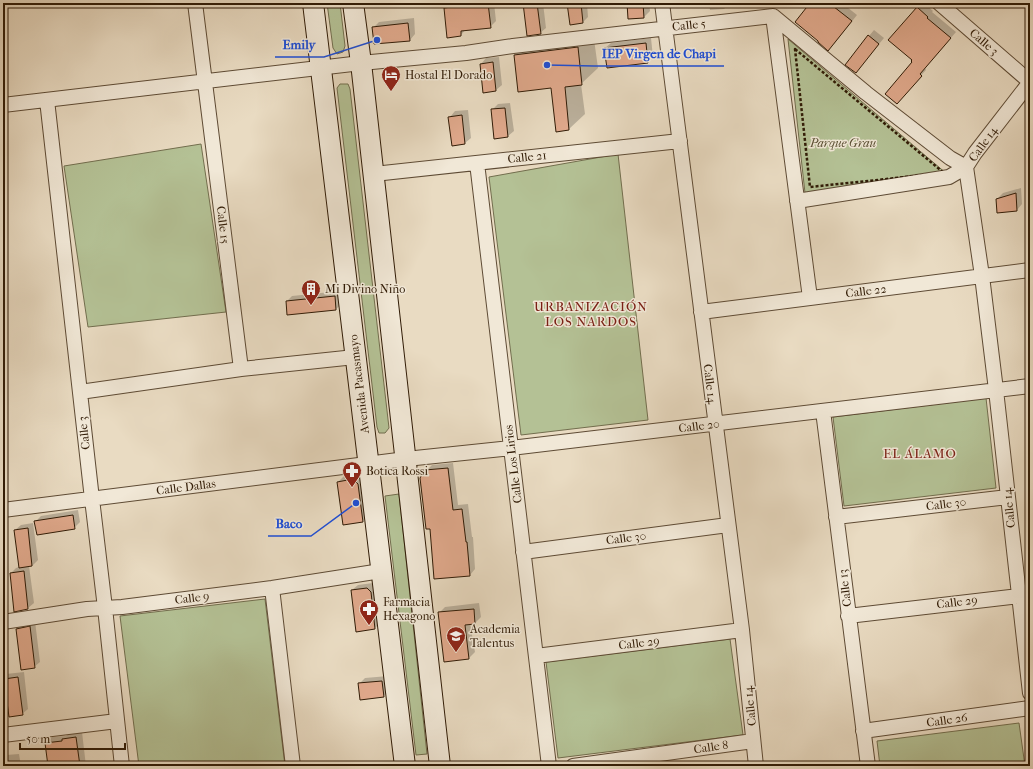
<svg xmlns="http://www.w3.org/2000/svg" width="1033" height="769" font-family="'IM FELL French Canon',serif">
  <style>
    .green { fill: #b4c195; stroke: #726e4e }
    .shadow { fill: #0003 }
    .building { fill: #e0a98c; stroke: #301b06 }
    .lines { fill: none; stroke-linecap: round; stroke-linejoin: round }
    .minor-casing { stroke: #5e4b35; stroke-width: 16 }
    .secondary-casing { stroke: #301b06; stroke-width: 22 }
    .path { stroke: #301b06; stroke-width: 2.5; stroke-dasharray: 3 2; stroke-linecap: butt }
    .minor { stroke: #f1e8d7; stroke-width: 14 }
    .secondary { stroke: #f1e8d7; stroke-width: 20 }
    .labels { text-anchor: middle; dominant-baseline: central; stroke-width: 3; stroke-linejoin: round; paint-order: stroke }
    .street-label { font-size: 12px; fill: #301b06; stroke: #f1e8d7 }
    .poi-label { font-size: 12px; fill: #301b06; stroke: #f1e8d7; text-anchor: start }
    .park-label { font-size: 12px; font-style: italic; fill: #584d31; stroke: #f1e8d7 }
    .neighbourhood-label { font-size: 13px; letter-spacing: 1px; fill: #7a1f14; stroke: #f1e8d7 }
    .leader { fill: none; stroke: #1d4ed8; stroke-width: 1.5 }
    .callout-dot { fill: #1d4ed8; stroke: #f1e8d7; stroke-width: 1.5 }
    .callout-label { font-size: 13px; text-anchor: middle; font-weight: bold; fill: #1d4ed8; stroke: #f1e8d7; stroke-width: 3; stroke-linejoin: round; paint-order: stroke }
  </style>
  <rect width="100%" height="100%" fill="#e9dbc2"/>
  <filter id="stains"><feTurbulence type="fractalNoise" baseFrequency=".005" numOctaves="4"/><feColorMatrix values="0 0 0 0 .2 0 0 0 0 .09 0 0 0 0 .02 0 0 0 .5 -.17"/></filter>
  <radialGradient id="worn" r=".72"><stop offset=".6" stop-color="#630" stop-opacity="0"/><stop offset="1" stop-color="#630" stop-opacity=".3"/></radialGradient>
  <path class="green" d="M327 3H340L345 46 343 52 337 54 333 48Z
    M788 39 947 174 805 193Z
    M340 84H348L350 89 389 428 385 433H379L377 427 337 88Z
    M201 144 226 312 88 327 64 166Z
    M618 154 648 420 521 435 489 177Z
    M986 398 996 488 844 506 833 417Z
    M399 494 427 754 416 755 385 496Z
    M265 599 285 766H139L120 616Z
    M730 639 743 735 558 758 546 662Z
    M1019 723 1025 766H880L877 741Z"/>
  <path class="shadow" d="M451 3H494L496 21 490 27 466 29 461 35 445 9Z
    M524 3H543L546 28 540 33Z
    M568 3H587L588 17 583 22Z
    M628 3H649L650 11 644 17Z
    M709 3H730L724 9 710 10Z
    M812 3H842L857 15 834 44Z
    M922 3H924L933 11 932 12 956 32 925 68 926 70 902 97 914 62 918 8Z
    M414 18 415 34 410 40 373 28 379 22Z
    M874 30 884 38 861 66 856 72 869 36Z
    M593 32 598 68 581 84 585 114 569 129 556 131 552 87 519 91 515 55 530 39Z
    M651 38 653 57 648 62 605 48 611 43Z
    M499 57 502 85 496 90 484 92 481 64 486 58Z
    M510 103 514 131 508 136 492 110 498 104Z
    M468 110 471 138 465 143 450 117 455 111Z
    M1021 188 1022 204 1017 210 997 199 1003 193Z
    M340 291 342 304 336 309 287 301 292 296Z
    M453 463 458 505 468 504 472 537H473L475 569 470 575 431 528 426 471 432 465Z
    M359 474 363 478 369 515 363 521 344 524 338 482 344 476Z
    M78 510 80 522 74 528 35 522 41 516Z
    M33 523 38 560 32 566H29L34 603 28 608 11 573 16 568 19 567 15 530 21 525Z
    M373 583 376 586 380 623 375 628 352 590 358 585Z
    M479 603 481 617 475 623H470L475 652 469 658 439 613 445 607Z
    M35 621 40 662 34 667 17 629 23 623Z
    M3 648 6 674 24 672 28 709 22 714 9 710 3 711Z
    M388 676 389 690 384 696 359 684 365 678Z
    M82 732 86 766H49L46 743 52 737 66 736 69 733Z
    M19 754 21 766H3V758L6 755Z"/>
  <path class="building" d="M474 3H488L491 28 461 31V36L447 38 444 8 474 4Z
    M523 3H537L541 34 527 36Z
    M567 3H581L583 23 570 25Z
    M627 3H643L644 18 628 19Z
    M810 3H829L852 21 828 51 818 42V41L795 22Z
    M917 7 928 17 927 18 951 38 920 74 922 76 897 104 885 94 912 62 911 61 912 60 888 40Z
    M408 23 410 41 374 44 372 27Z
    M868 35 879 44 856 73 845 65Z
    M646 43 648 63 607 68 604 48Z
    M578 47 582 85 565 87 569 130 556 132 551 88 518 92 514 55Z
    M493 62 496 91 483 93 480 64Z
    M505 108 508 137 494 139 491 109Z
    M462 115 465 144 452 146 448 117Z
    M1016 193 1017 211 997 213 996 199Z
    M335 296 336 310 287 315 286 301Z
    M448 468 453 510 462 509 466 542H467L470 576 434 579 430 529H426L420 478 425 470Z
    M353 479 358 484 363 522 343 525 337 482Z
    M73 515 75 529 37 535 34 521Z
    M28 528 32 566 19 568 14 530Z
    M24 571 28 609 14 612 10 573Z
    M367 588 371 592 375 629 356 632 351 590Z
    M474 609 475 624 465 625 469 659 444 662 438 612Z
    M30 626 35 668 21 670 16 629Z
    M18 677 23 715 9 717 4 679Z
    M382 681 384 697 360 700 358 683Z
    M76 737 80 766H48L45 743 62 741V739Z"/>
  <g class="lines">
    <g class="minor-casing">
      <path id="minor" d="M195 3 241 369
        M662 3 742 630 756 766
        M939 3 1030 82
        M773 16 810 298
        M1030 82 975 153 966 167 982 276 996 390 1030 693
        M47 100 92 499 105 608 122 766
        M3 105 361 63 466 53 513 46 773 16 866 93 950 158 966 167
        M477 163 549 766
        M374 174 680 141
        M797 201 949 177 966 167
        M701 312 1030 270
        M80 392 241 369 355 357
        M823 411 868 766
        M3 510 406 459 511 448 1030 386
        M836 517 1008 497
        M523 552 728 525
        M272 588 293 766
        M848 616 1019 596
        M3 622 87 609 122 607 272 588 381 571
        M536 656 742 630
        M863 731 1030 708
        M3 735 117 721
        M573 766 753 741"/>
    </g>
    <g class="secondary-casing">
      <path id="secondary" d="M313 3 405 766
        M353 3 361 63 440 766"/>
    </g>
    <path class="path" d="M795 49 944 173 810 187Z"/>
    <use href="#minor" class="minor"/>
    <use href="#secondary" class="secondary"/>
  </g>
  <defs>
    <g id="hotel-pin" transform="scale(1)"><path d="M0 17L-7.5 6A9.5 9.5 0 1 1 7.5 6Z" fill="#8f2418" stroke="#f1e8d7"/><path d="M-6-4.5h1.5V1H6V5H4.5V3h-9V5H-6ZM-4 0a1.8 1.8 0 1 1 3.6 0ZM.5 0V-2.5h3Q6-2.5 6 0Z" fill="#fff"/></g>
    <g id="building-pin" transform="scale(1)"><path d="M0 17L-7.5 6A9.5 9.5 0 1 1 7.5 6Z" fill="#8f2418" stroke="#f1e8d7"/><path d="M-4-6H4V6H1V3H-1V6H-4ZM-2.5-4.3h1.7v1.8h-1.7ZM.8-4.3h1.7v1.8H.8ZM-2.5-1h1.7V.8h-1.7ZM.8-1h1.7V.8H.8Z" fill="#fff"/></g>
    <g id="pharmacy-pin" transform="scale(1)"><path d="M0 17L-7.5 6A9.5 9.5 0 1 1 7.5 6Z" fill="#8f2418" stroke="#f1e8d7"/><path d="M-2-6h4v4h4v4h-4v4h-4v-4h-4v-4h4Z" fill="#fff"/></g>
    <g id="school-pin" transform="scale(1)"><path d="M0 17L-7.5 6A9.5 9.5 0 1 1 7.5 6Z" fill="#8f2418" stroke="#f1e8d7"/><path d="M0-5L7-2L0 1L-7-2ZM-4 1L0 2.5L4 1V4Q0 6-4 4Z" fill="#fff"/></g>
  </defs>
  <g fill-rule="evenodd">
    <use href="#hotel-pin" x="391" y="75"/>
    <use href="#building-pin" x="311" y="289"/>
    <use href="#pharmacy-pin" x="352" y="471"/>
    <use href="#pharmacy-pin" x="369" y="609"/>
    <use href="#school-pin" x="456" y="636"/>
  </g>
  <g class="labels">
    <g class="street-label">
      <text transform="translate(689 25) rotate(-6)">Calle 5</text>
      <text transform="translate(984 42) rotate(41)">Calle 3</text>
      <text transform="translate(983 144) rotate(-54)">Calle 14</text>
      <text transform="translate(527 157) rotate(-6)">Calle 21</text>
      <text transform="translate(223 225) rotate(83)">Calle 15</text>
      <text transform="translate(866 291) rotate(-7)">Calle 22</text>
      <text transform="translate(359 384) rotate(-97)">Avenida Pacasmayo</text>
      <text transform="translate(710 384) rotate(83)">Calle 14</text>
      <text transform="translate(699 426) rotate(-7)">Calle 20</text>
      <text transform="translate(84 433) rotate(-96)">Calle 3</text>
      <text transform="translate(513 464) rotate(-97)">Calle Los Lirios</text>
      <text transform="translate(186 487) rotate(-7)">Calle Dallas</text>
      <text transform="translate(946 504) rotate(-7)">Calle 30</text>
      <text transform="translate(1009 508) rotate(-96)">Calle 14</text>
      <text transform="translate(626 538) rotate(-7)">Calle 30</text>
      <text transform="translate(845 588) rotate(-97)">Calle 13</text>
      <text transform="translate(192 598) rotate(-7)">Calle 9</text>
      <text transform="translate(957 602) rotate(-7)">Calle 29</text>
      <text transform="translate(639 643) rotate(-7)">Calle 29</text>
      <text transform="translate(750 706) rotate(-96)">Calle 14</text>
      <text transform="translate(947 720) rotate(-8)">Calle 26</text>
      <text transform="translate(711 747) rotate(-8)">Calle 8</text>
    </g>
    <g class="poi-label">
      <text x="405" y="75">Hostal El Dorado</text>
      <text x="325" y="289">Mi Divino Niño</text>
      <text x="366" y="471">Botica Rossi</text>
      <text x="383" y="602">Farmacia<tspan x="383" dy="14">Hexagono</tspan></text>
      <text x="470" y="629">Academia<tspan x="470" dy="14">Talentus</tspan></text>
    </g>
    <g class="park-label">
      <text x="843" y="143">Parque Grau</text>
    </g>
    <g class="neighbourhood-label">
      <text x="591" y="306">URBANIZACIÓN<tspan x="591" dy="15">LOS NARDOS</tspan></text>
      <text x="920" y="453">EL ÁLAMO</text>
    </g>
  </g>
  <path class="leader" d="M377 40L324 57H275M547 65L594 66H724M356 503L311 536H268"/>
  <g class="callout-dot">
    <circle cx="377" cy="40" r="4"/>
    <circle cx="547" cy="65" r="4"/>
    <circle cx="356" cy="503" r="4"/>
  </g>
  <g class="callout-label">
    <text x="299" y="49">Emily</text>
    <text x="659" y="58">IEP Virgen de Chapi</text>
    <text x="289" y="528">Baco</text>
  </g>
  <rect width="1033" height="769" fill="none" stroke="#e9dbc2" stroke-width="16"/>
  <rect x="4" y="4" width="1025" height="761" fill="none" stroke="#301b06" stroke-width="2"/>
  <rect x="8" y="8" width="1017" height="753" fill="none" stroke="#301b06"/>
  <path d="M20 743v6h105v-6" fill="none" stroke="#301b06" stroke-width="2"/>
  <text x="26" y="743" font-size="12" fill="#301b06" stroke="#f1e8d7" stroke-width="3" paint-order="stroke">50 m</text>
  <rect width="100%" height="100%" filter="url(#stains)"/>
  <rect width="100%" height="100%" fill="url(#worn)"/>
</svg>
